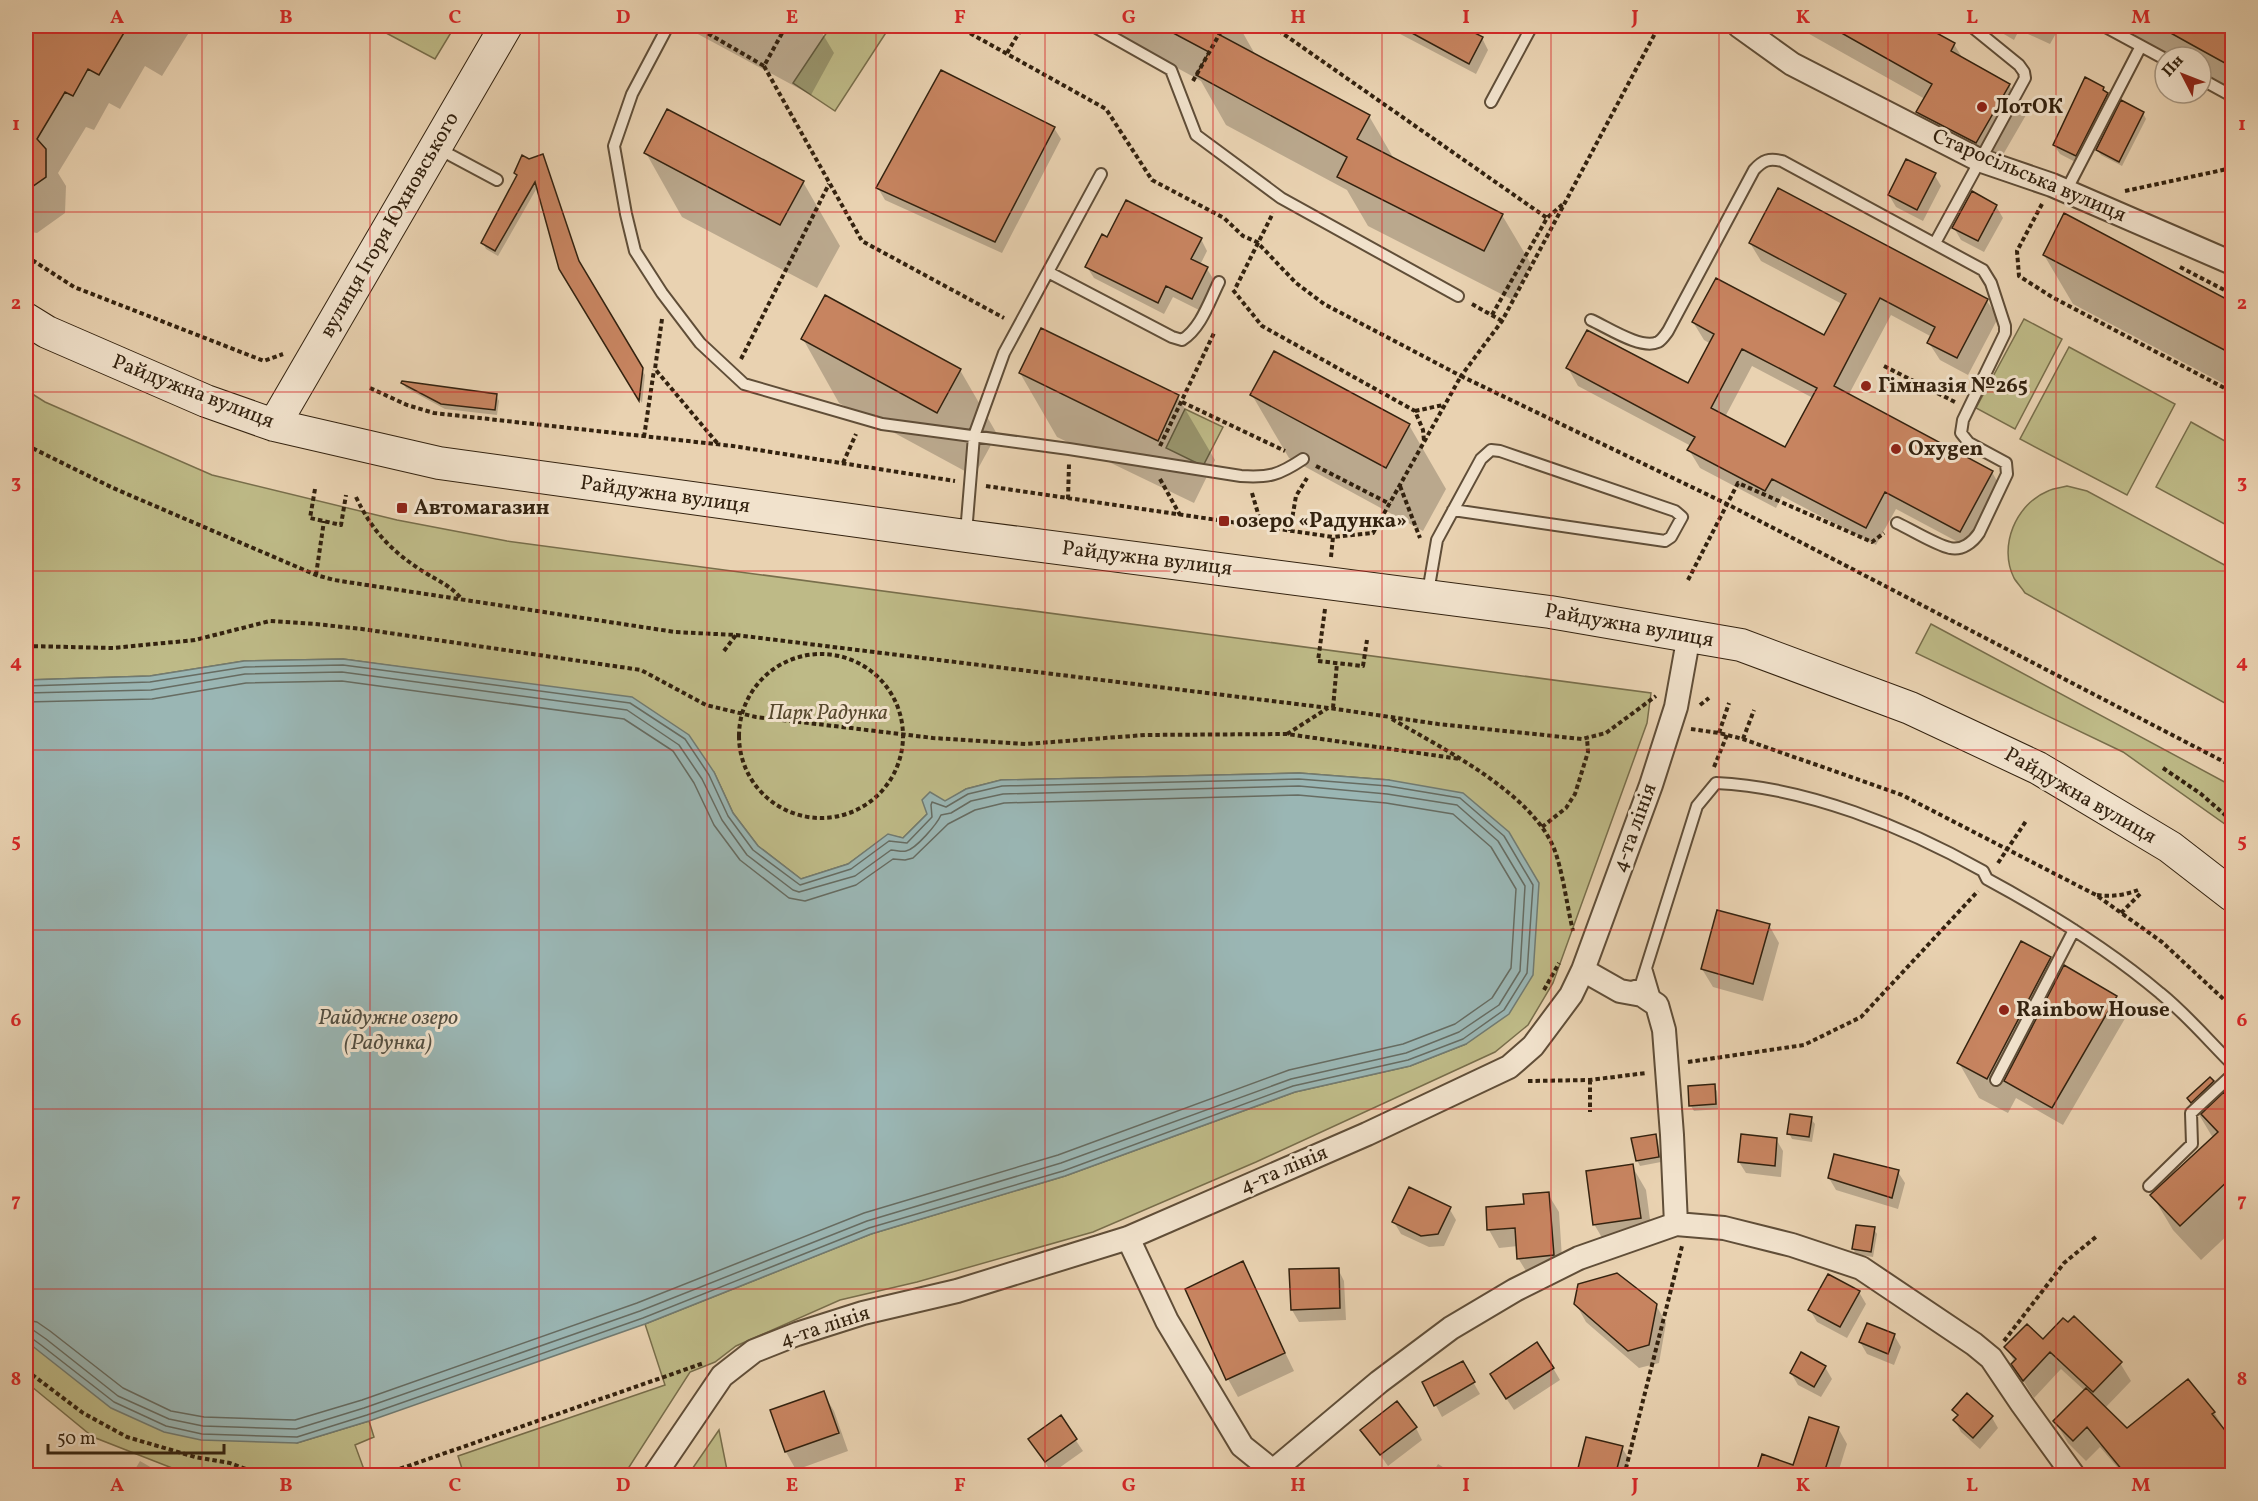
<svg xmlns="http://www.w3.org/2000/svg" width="2258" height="1501" font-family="Vollkorn,serif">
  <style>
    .green { fill: #beba87; stroke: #786e4b; stroke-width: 1.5 }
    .water { fill: #9ab6b4; stroke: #717b72; stroke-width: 1.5 }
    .shadow { fill: #0003; fill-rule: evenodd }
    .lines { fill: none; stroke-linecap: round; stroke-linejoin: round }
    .shore { stroke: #666c62; stroke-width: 1.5 }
    .building { fill: #c78460; stroke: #33220f; stroke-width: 1.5; fill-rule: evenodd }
    .lane-casing { stroke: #604e38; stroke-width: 14 }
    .street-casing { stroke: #604e38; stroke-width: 26 }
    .secondary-casing { stroke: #33220f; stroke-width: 34 }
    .path { stroke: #33220f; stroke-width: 4; stroke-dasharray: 4.5 3; stroke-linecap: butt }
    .lane { stroke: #f1e2cc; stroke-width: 10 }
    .street { stroke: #f1e2cc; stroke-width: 22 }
    .secondary { stroke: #f1e2cc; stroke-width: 32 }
    .grid { fill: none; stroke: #d62828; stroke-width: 1.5; stroke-opacity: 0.55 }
    .poi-dot { fill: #8f2418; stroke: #f1e2cc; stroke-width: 2 }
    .labels { text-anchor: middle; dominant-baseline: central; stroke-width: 6; stroke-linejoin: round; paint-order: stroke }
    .poi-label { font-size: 21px; font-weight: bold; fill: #33220f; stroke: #f1e2cc; text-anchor: start }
    .street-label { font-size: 21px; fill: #33220f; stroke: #f1e2cc }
    .park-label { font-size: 21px; font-style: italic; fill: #56482d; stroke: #f1e2cc }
    .water-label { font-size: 22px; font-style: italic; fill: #524e41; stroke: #f1e2cc }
    .neatline { fill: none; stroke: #d62828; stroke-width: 2 }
    .grid-label { font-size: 20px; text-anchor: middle; font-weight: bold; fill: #d62828 }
  </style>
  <rect width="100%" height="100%" fill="#e9d2b1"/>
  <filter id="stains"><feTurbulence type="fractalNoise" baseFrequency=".00333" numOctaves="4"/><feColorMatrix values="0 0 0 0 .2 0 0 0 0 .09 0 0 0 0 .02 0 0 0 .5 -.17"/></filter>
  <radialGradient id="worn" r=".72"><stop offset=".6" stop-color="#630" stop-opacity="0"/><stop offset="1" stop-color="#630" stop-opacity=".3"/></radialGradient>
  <path class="green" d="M373 26H455L435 59Z
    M831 26H885L889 28 835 111 793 83Z
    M2024 319 2062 339 2015 429 1976 408Z
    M2069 347 2175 404 2127 495 2020 439Z
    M26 390 45 402 212 475 397 520 507 541 1651 693 1647 723 1553 983 1528 1025 1495 1052 1256 1162 1093 1232 917 1282 840 1300 736 1346 715 1362 690 1372 624 1475H464L458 1456 665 1385 645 1324 871 1234 1065 1176 1295 1092 1410 1066 1466 1044 1389 780 1299 773 1001 780 966 789 927 814 903 838 888 835 848 864 801 879 758 846 733 813 714 772 465 676 343 659 244 661 150 676 26 680Z
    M1185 409 1223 427 1203 466 1166 448Z
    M2191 422 2232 445V528L2156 487Z
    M2067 486 2087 491 2232 569V707L2025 593C2022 588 2017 583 2014 578 1998 546 2016 504 2048 491 2054 488 2061 488 2067 486Z
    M1931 624 2232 786V829L2123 752 1916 653Z
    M26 1341 38 1349 297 1443 369 1421 374 1437 355 1445 366 1475H215L172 1468 93 1437 26 1382Z
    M719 1430 728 1475H688Z"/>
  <path class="water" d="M343 659 632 697 689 735 714 772 733 813 758 846 801 879 848 864 888 834 903 838 927 814 922 800 930 792 945 801 966 789 1001 780 1299 773 1389 780 1463 793 1509 832 1539 883 1533 975 1509 1014 1466 1044 1410 1066 1295 1092 1065 1176 871 1234 645 1324 369 1421 297 1443 201 1440 164 1432 111 1408 26 1341V680L150 676 244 661Z"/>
  <path class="shadow" d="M26 26H193L162 76 145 66 120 109 109 103 94 130 86 127 58 173 66 186 65 213 37 233 26 231Z
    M683 26H818L834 53 811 95Z
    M1101 26H1239L1256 56 1369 116 1394 159 1502 215 1531 264 1513 300 1368 226 1347 190 1226 125 1201 81Z
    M1385 26H1467L1466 29 1482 38 1488 50 1476 74Z
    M1795 26H1922L1954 44 1963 59 2009 85 2026 115 1993 172 1934 142 1917 112 1925 99Z
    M1994 26H2057L2059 28 2050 44 2019 30 2014 40 1997 30Z
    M2130 26H2232V90L2201 73V57H2173L2136 37Z
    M2103 88 2113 104 2081 165 2060 154 2054 145Z
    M2143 113 2146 119 2122 166 2101 155 2097 150Z
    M1054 128 1061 139 1002 253 885 200 878 188Z
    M646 153 803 182 840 246 817 288 682 217Z
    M529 161H545L581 268 645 375 642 403 560 269 538 186 498 256 486 249 483 243Z
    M1934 174 1941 186 1923 221 1896 207 1889 195Z
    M1779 190 1987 301 1998 318 1968 375 1940 360 1929 343 1932 337 1891 315 1848 396 1992 472 2002 490 1971 549 1896 509 1876 545 1782 496 1776 508 1700 468 1689 450 1691 446 1578 386 1568 368 1688 385 1711 344 1704 340 1693 322 1824 337 1842 304 1761 261 1750 243ZM1752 366 1813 398 1786 449 1725 417Z
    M1996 206 2003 218 1984 252 1961 240 1954 228Z
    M2065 215 2232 303V388L2073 304 2044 255Z
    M1108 239H1201L1207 251 1200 265 1207 269 1214 280 1199 310 1173 297 1164 314 1094 278 1087 267Z
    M1041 330 1178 397 1215 460 1194 503 1057 437 1020 373Z
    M803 339 960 370 997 434 974 476 839 403Z
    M403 383 496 395 499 401 497 415 445 409 406 388Z
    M1252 395 1409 425 1446 489 1423 531 1289 458Z
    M1769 925 1779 943 1763 1001 1713 987 1702 969Z
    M2050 958 2060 976 2116 997 2127 1015 2063 1125 2016 1098 2008 1113 1979 1098 1959 1063Z
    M2210 1079 2221 1097 2228 1098 2232 1094V1231L2201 1260 2173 1230 2152 1195 2213 1138 2189 1098Z
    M1714 1086 1717 1091 1718 1109 1694 1111 1691 1106Z
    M1811 1119 1815 1124 1812 1142 1792 1139 1789 1133Z
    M1655 1135 1658 1140 1661 1162 1640 1166 1637 1160Z
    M1776 1139 1783 1151 1781 1177 1746 1173 1739 1162Z
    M1632 1166 1646 1190 1653 1242 1608 1248 1594 1224Z
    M1898 1172 1905 1183 1898 1209 1836 1190 1829 1178Z
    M1548 1194 1559 1212 1563 1273 1529 1276 1518 1258V1246L1499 1248 1489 1230 1525 1206Z
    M1449 1208 1456 1220 1444 1246 1429 1247 1401 1234 1394 1222Z
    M1874 1229 1877 1234 1873 1257 1856 1254 1853 1249Z
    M1242 1263 1294 1371 1238 1397 1228 1379Z
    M1338 1269 1344 1281 1346 1320 1299 1322 1292 1310Z
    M1859 1292 1866 1304 1847 1338 1817 1322 1810 1310Z
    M1576 1304 1656 1305 1666 1323 1659 1363 1639 1368 1586 1322Z
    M1894 1335 1901 1347 1894 1365 1867 1354 1860 1342Z
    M2043 1341 2120 1363 2131 1381 2105 1408 2127 1430 2214 1412 2232 1442V1476H2109L2118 1468 2100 1447 2086 1461 2068 1443 2055 1421 2085 1391 2061 1369 2034 1398 2013 1364 2015 1363 2006 1347Z
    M1462 1363 1480 1394 1442 1417 1424 1383Z
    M1825 1367 1832 1379 1821 1397 1798 1385 1791 1373Z
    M1553 1368 1560 1380 1514 1410 1498 1386Z
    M823 1393 834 1411 848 1451 796 1470 786 1452 772 1411Z
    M1954 1410 1991 1416 1998 1428 1980 1449 1961 1432 1955 1421 1958 1417Z
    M1060 1417 1083 1451 1052 1473 1037 1451Z
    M1416 1428 1422 1440 1388 1466 1362 1430Z
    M1838 1428 1847 1444 1837 1476H1757L1794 1467Z
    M1622 1448 1629 1459 1625 1476H1577Z
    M140 1461 159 1472 161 1476H131Z
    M1438 1464 1449 1471 1453 1476H1431Z
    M1687 1470 1717 1476H1686Z"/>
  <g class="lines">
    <path class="shore" d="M26 686 150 682 245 667 343 665 630 703 685 739 709 775 728 816 753 850 800 885 851 869 889 841 907 843 932 817 931 805 932 802 946 807 968 794 1002 786 1299 779 1388 786 1460 798 1504 836 1533 885 1527 973 1504 1010 1463 1039 1408 1060 1293 1086 1063 1171 869 1228 643 1318 367 1415 297 1437 202 1434 166 1426 114 1402 41 1345 30 1337H26
      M26 693 151 690 245 674 342 672 627 710 679 745 702 779 722 820 747 855 793 890 799 892 855 876 891 850C896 850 901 852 906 851 916 849 937 824 941 815L951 813 971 801 1003 794 1299 786 1387 794 1457 805 1498 841 1525 886 1520 971 1499 1005 1459 1032 1406 1053 1291 1079 1061 1163 867 1221 640 1311 364 1408 296 1429 203 1426 169 1419 118 1396 46 1339 33 1330 26 1329
      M26 702 152 699 246 683 342 681 624 719 673 751 694 783 714 825 740 860 789 898 805 901 856 885 893 859 905 860 913 858 948 824 975 810 1004 803 1298 795 1386 803 1453 814 1491 847 1516 889 1511 968 1492 998 1455 1024 1403 1044 1289 1070 1058 1155 864 1213 637 1303 362 1400 295 1420 204 1417 171 1411 123 1388 50 1331 37 1322 26 1320"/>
  </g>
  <path class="building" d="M26 26H128L99 75 88 69 73 96 65 92 37 139 46 149V177L26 191Z
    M1160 26H1223L1218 34 1370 115 1357 139 1503 214 1484 251 1337 177 1347 157 1196 75 1209 52Z
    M1399 26H1461L1483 37 1469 64Z
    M1829 26H1924L1955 43 1951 51 2010 84 1976 143 1916 112 1932 84Z
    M2158 26H2232V67L2194 46Z
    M941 70 1055 127 995 242 876 188Z
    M2085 77 2104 87 2103 90 2108 93 2076 156 2053 145Z
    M2121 100 2144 112 2119 162 2096 150Z
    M667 109 804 181 780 225 644 153Z
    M543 154 579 261 643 368 639 401 559 269 535 182 495 251 481 243 517 175 514 173 522 155 529 159Z
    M1906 159 1936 173 1917 210 1888 195Z
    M1778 188 1988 299 1957 358 1927 343 1935 327 1880 298 1834 386 1993 471 1960 532 1885 492 1866 528 1772 479 1765 491 1687 450 1695 437 1566 368 1587 330 1688 383 1714 334 1692 322 1716 278 1824 335 1846 294 1749 243ZM1742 349 1817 388 1785 447 1711 408Z
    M1972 191 1997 205 1978 241 1952 228Z
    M1126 200 1202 238 1191 259 1208 267 1192 299 1166 286 1158 303 1085 267 1102 234 1107 237Z
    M2064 213 2232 302V354L2043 255Z
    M825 295 961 369 937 413 801 339Z
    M1041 328 1179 395 1158 441 1019 373Z
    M1274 351 1410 424 1386 468 1250 395Z
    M402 381 497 394 495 410 441 404 401 383Z
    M1717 910 1770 924 1753 984 1701 969Z
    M2021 941 2051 957 1987 1079 1957 1063Z
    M2064 965 2117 996 2052 1108 2004 1081Z
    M2210 1077 2214 1081 2191 1103 2187 1098Z
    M1715 1084 1716 1104 1689 1106 1688 1086Z
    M2224 1092 2232 1101V1177L2180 1226 2150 1195 2218 1132 2201 1114Z
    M1790 1114 1812 1117 1809 1137 1787 1134Z
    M1656 1134 1659 1157 1636 1161 1631 1138Z
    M1741 1134 1777 1138 1775 1166 1738 1162Z
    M1834 1154 1899 1170 1892 1198 1828 1178Z
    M1633 1164 1641 1218 1593 1225 1586 1171Z
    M1409 1187 1451 1207 1438 1234 1421 1236 1392 1222Z
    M1549 1192 1554 1255 1517 1259 1515 1228 1487 1230 1486 1207 1524 1204 1523 1194Z
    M1856 1225 1875 1227 1871 1252 1852 1249Z
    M1243 1261 1285 1353 1226 1380 1185 1289Z
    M1339 1268 1340 1308 1291 1310 1289 1269Z
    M1617 1273 1657 1304 1649 1345 1628 1351 1574 1304 1578 1284Z
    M1828 1274 1860 1291 1840 1327 1808 1310Z
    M2074 1316 2122 1362 2093 1392 2050 1352 2023 1381 2011 1364 2016 1359 2004 1347 2027 1324 2043 1339 2063 1318 2068 1322Z
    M1867 1323 1895 1334 1888 1354 1859 1342Z
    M1537 1342 1554 1368 1506 1399 1490 1374Z
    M1801 1352 1826 1366 1814 1387 1790 1373Z
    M1463 1361 1475 1382 1434 1406 1422 1382Z
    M2188 1379 2215 1412 2212 1414 2232 1439V1471L2227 1476H2127L2087 1427 2073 1441 2053 1421 2086 1388 2127 1428Z
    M824 1391 839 1433 785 1452 770 1410Z
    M1967 1393 1993 1416 1973 1438 1953 1420 1958 1415 1952 1410Z
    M1397 1401 1417 1427 1380 1455 1360 1430Z
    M1061 1415 1077 1439 1045 1462 1028 1439Z
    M1809 1417 1839 1427 1823 1476H1755L1762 1454 1793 1465Z
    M1586 1437 1623 1446 1615 1476H1576Z"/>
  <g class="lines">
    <g class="lane-casing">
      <path id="lane" d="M668 26 632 94 614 146 626 214 635 251 662 293 700 343 744 384 882 424 1069 449 1241 476C1269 478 1279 475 1303 459
        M1093 26 1171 70 1196 135 1281 198 1458 296
        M2104 26 2165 59
        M2201 79 2232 96
        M1491 102 1532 26
        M439 149 497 180
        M2066 191 2141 46
        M1935 243 2025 78 2024 72 2019 65 1971 26
        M1048 272 1172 337 1182 340C1201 328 1209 302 1219 282
        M1591 320C1607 327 1641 350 1658 342 1662 340 1665 335 1668 331L1754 170C1763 160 1769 158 1782 161L1983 270 1991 283 2005 326V333L1963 420 1961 433 1969 443 2006 463 2007 474 1979 533C1973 542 1962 551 1950 548 1936 545 1912 530 1897 523
        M966 533 974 436 1004 353 1101 174
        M1428 592 1437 540 1481 459 1491 450 1500 451 1675 511 1682 517 1671 537 1665 541 1453 510
        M1646 968 1656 1002
        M1628 988 1641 984 1697 806 1716 783C1806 787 1905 827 1983 871L1987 879C2048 912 2107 948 2160 993 2186 1014 2209 1041 2232 1064
        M1996 1080 2074 930
        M2149 1186 2192 1144 2191 1113 2232 1075"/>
    </g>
    <g class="street-casing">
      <path id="street" d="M1739 26 1792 64 1979 160 2052 185 2232 263
        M1583 970 1620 991 1642 995 1657 1005 1664 1030 1672 1135 1676 1224
        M1128 1238 1167 1321 1242 1446 1273 1471 1281 1476
        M654 1476 722 1376 754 1351 797 1334 863 1313 957 1291 1128 1238 1367 1134 1509 1067 1533 1046 1571 995 1583 970 1651 785 1676 707 1689 635
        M1267 1476 1379 1382 1451 1328 1515 1290 1579 1258 1676 1224 1724 1228 1792 1245 1861 1268 1974 1344 1991 1358 2022 1404 2074 1476"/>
    </g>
    <g class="secondary-casing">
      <path id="secondary" d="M26 319 47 332 206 401 274 425 439 463 966 536 1550 612 1741 645 1910 708 2038 768 2170 847 2232 895
        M274 425 506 26"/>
    </g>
    <path class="path" d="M695 26 764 66 786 26
      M957 26 1106 109 1152 180 1224 218 1243 236 1257 242 1296 283 1324 304 1461 376 1502 321 1659 26
      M1272 26 1547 218
      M1007 53 1023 26
      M764 66 862 241 1004 318
      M1193 81 1224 26
      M2125 191 2232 168
      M2042 204 2017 251 2019 276 2052 297 2232 392
      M26 256 74 287 264 361 283 354
      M2180 267 2232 294
      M1236 287 1273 213
      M1233 290 1262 326 1415 411 1423 430 1424 441
      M1472 304 1502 321
      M1492 315 1547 218 1564 203
      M662 319 655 369 718 444
      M741 359 829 184
      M1884 366 1955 402
      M370 388 407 405 434 413 733 446 955 481
      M1182 402 1285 451
      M1415 411 1443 405
      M644 437 654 370
      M26 445 113 488 316 575 334 580 675 632 736 635 1329 708 1438 724 1582 739 1606 733 1656 696
      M1160 446 1215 331
      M843 463 856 434
      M1316 466 1390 504
      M1160 479 1180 515
      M986 486 1333 537
      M1400 486 1420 538
      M315 489 310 518 341 525 346 495
      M1252 493 1262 527
      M356 497C372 531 392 552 424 572 440 582 448 584 461 598
      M1068 499 1069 464
      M1290 531 1296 496 1307 478
      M1331 557 1333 537 1373 533 1461 376 1727 504 2232 766
      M316 575 324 521
      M1688 580 1738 483 1872 542 1884 533
      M1325 609 1318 661 1363 666 1367 640
      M26 646 113 648 195 640 270 621 315 624 362 629 641 670 706 705 756 717 834 726 933 738 1026 744 1145 735 1287 734 1460 759
      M724 651 736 635
      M739 736a82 82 0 1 1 164 0a82 82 0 1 1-164 0Z
      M1700 705 1709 698
      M1333 708 1337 663
      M1392 719C1443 749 1537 795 1556 854 1564 879 1567 906 1573 931
      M1691 729 1719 733 1743 739 1902 795 2096 895 2162 942 2232 1007
      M1719 733 1729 703
      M1287 734 1328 708
      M1743 739 1754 710
      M1714 767 1727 735
      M2163 768 2201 794 2232 821
      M1542 827 1566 808 1575 794 1588 752 1587 738
      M1998 863 2026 821
      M2097 895C2112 897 2125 895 2138 890
      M2121 913 2142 892
      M1544 990 1559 963
      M1688 1062 1804 1045 1861 1017 1978 891
      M1590 1080V1112
      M1528 1081 1590 1080 1646 1073
      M2004 1341 2064 1263 2097 1236
      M26 1370 83 1413 127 1437 195 1457 230 1463 264 1476
      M274 1476 302 1471 385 1474 704 1363
      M1624 1476 1682 1246"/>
    <use href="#lane" class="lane"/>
    <use href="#street" class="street"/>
    <use href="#secondary" class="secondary"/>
  </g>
  <path class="grid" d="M202 26V1476M370 26V1476M539 26V1476M707 26V1476M876 26V1476M1045 26V1476M1213 26V1476M1382 26V1476M1551 26V1476M1719 26V1476M1888 26V1476M2056 26V1476M26 212H2232M26 392H2232M26 571H2232M26 750H2232M26 930H2232M26 1109H2232M26 1289H2232"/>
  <g class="poi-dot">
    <circle cx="1982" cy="107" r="6"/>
    <circle cx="1866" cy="386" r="6"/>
    <circle cx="1896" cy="449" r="6"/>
    <rect x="396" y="502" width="12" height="12" rx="3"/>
    <rect x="1218" y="515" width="12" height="12" rx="3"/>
    <circle cx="2004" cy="1010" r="6"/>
  </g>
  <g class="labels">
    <g class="poi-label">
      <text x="1994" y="107">ЛотОК</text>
      <text x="1878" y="386">Гімназія №265</text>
      <text x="1908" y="449">Oxygen</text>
      <text x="414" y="508">Автомагазин</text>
      <text x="1236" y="521">озеро «Радунка»</text>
      <text x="2016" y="1010">Rainbow House</text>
    </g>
    <g class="street-label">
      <text transform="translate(2029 176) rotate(23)">Старосільська вулиця</text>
      <text transform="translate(390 225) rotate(-60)">вулиця Ігоря Юхновського</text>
      <text transform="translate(193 392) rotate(21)">Райдужна вулиця</text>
      <text transform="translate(665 495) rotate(8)">Райдужна вулиця</text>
      <text transform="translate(1147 559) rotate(7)">Райдужна вулиця</text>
      <text transform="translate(1629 626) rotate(10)">Райдужна вулиця</text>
      <text transform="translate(2080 796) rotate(30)">Райдужна вулиця</text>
      <text transform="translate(1635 828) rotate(-70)">4-та лінія</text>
      <text transform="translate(1284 1170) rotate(-23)">4-та лінія</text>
      <text transform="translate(825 1327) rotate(-18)">4-та лінія</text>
    </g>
    <g class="park-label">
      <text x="828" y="713">Парк Радунка</text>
    </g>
    <g class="water-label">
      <text x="388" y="1018">Райдужне озеро<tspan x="388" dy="25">(Радунка)</tspan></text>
    </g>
  </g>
  <rect width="2258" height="1501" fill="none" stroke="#e9d2b1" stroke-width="66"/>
  <g transform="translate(2183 75) rotate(312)"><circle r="28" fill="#f1e2cc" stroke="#a59580" stroke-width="1.5"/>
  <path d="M0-4.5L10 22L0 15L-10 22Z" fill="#8f2418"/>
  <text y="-9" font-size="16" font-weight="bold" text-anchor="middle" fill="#33220f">Пн</text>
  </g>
  <path d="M48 1444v9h176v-9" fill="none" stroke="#33220f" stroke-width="3"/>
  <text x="57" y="1444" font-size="18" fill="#33220f" stroke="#f1e2cc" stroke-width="4.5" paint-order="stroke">50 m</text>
  <rect x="33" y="33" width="2192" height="1435" class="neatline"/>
  <g class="grid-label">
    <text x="117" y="23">A</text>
    <text x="286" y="23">B</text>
    <text x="455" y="23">C</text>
    <text x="623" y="23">D</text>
    <text x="792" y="23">E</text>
    <text x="960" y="23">F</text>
    <text x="1129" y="23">G</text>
    <text x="1298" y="23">H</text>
    <text x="1466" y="23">I</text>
    <text x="1635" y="23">J</text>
    <text x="1803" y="23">K</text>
    <text x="1972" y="23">L</text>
    <text x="2141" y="23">M</text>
    <text x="16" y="130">1</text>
    <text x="2242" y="130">1</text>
    <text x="16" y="309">2</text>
    <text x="2242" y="309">2</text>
    <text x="16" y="488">3</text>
    <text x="2242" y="488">3</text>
    <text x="16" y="668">4</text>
    <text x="2242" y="668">4</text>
    <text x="16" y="847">5</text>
    <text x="2242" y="847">5</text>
    <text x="16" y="1026">6</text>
    <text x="2242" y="1026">6</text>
    <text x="16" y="1206">7</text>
    <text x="2242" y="1206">7</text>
    <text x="16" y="1385">8</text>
    <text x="2242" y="1385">8</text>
    <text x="117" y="1491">A</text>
    <text x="286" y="1491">B</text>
    <text x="455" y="1491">C</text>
    <text x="623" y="1491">D</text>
    <text x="792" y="1491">E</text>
    <text x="960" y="1491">F</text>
    <text x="1129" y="1491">G</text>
    <text x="1298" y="1491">H</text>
    <text x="1466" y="1491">I</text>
    <text x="1635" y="1491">J</text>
    <text x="1803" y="1491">K</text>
    <text x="1972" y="1491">L</text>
    <text x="2141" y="1491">M</text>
  </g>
  <rect width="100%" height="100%" filter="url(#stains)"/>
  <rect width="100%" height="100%" fill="url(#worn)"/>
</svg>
